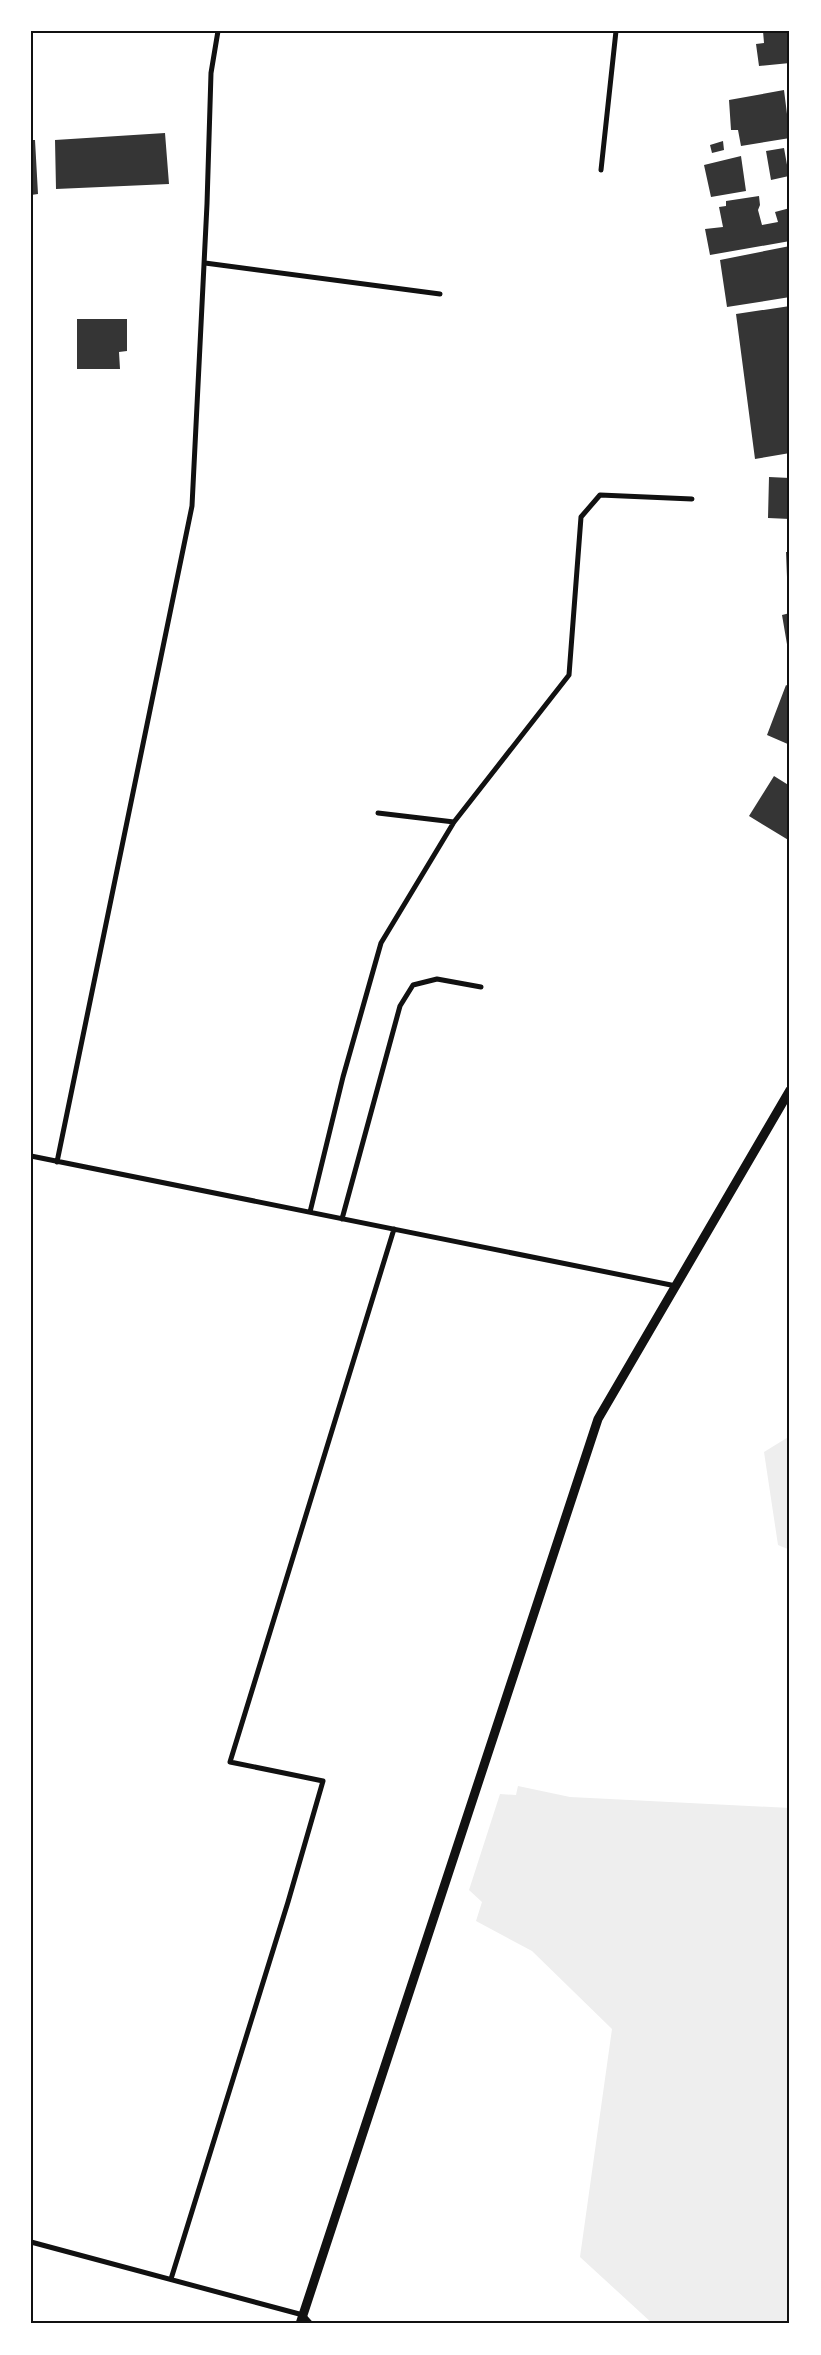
<svg xmlns="http://www.w3.org/2000/svg" width="821" height="2355" font-family="Figtree,sans-serif">
  <style>
    .green { fill: #eee }
    .building { fill: #353535 }
    .lines { fill: none; stroke-linecap: round; stroke-linejoin: round }
    .minor { stroke: #111; stroke-width: 5 }
    .tertiary { stroke: #111; stroke-width: 9 }
    .neatline { fill: none; stroke: #111; stroke-width: 2 }
  </style>
  <rect width="100%" height="100%" fill="#fff"/>
  <path class="green" d="M790 1436V1550L778 1545 764 1452Z
    M518 1786 570 1797 790 1808V2324H653L580 2257 612 2029 532 1951 476 1921 482 1902 469 1890 500 1794 516 1795Z"/>
  <path class="building" d="M763 31H790V63L759 66 756 44 764 43Z
    M784 90 790 138 741 146 738 130H731L729 100Z
    M165 133 169 184 56 189 55 140Z
    M31 140H35L38 194 31 195Z
    M723 141 724 150 712 153 710 145Z
    M784 148 789 176 771 180 766 151Z
    M741 156 746 191 711 197 704 165Z
    M759 196 760 205 758 210 762 225 778 222 775 212 790 208V241L710 255 705 229 723 227 719 207 726 206V201Z
    M790 246V297L727 307 720 260Z
    M790 306V453L755 459 736 314Z
    M77 319H127V351L119 352 120 369H77Z
    M769 477 790 478V519L768 518Z
    M786 552H790V602H788Z
    M790 613V656H789L782 615Z
    M786 685 790 687V745L767 735Z
    M774 776 790 786V841L749 816Z"/>
  <g class="lines">
    <path class="minor" d="M601 170 616 31
      M205 263 440 294
      M378 813 454 822
      M31 1156 676 1286
      M57 1162 192 506 207 204 211 73 218 31
      M310 1212 343 1077 381 943 454 822 569 675 581 517 600 495 692 499
      M342 1219 400 1006 413 985 437 979 481 987
      M31 2242 303 2315 311 2324
      M171 2279 288 1902 323 1781 230 1762 394 1229"/>
    <path class="tertiary" d="M300 2324 598 1419 790 1090"/>
  </g>
  <rect width="821" height="2355" fill="none" stroke="#ffffff" stroke-width="65"/>
  <rect x="32" y="32" width="756" height="2290" class="neatline"/>
</svg>
